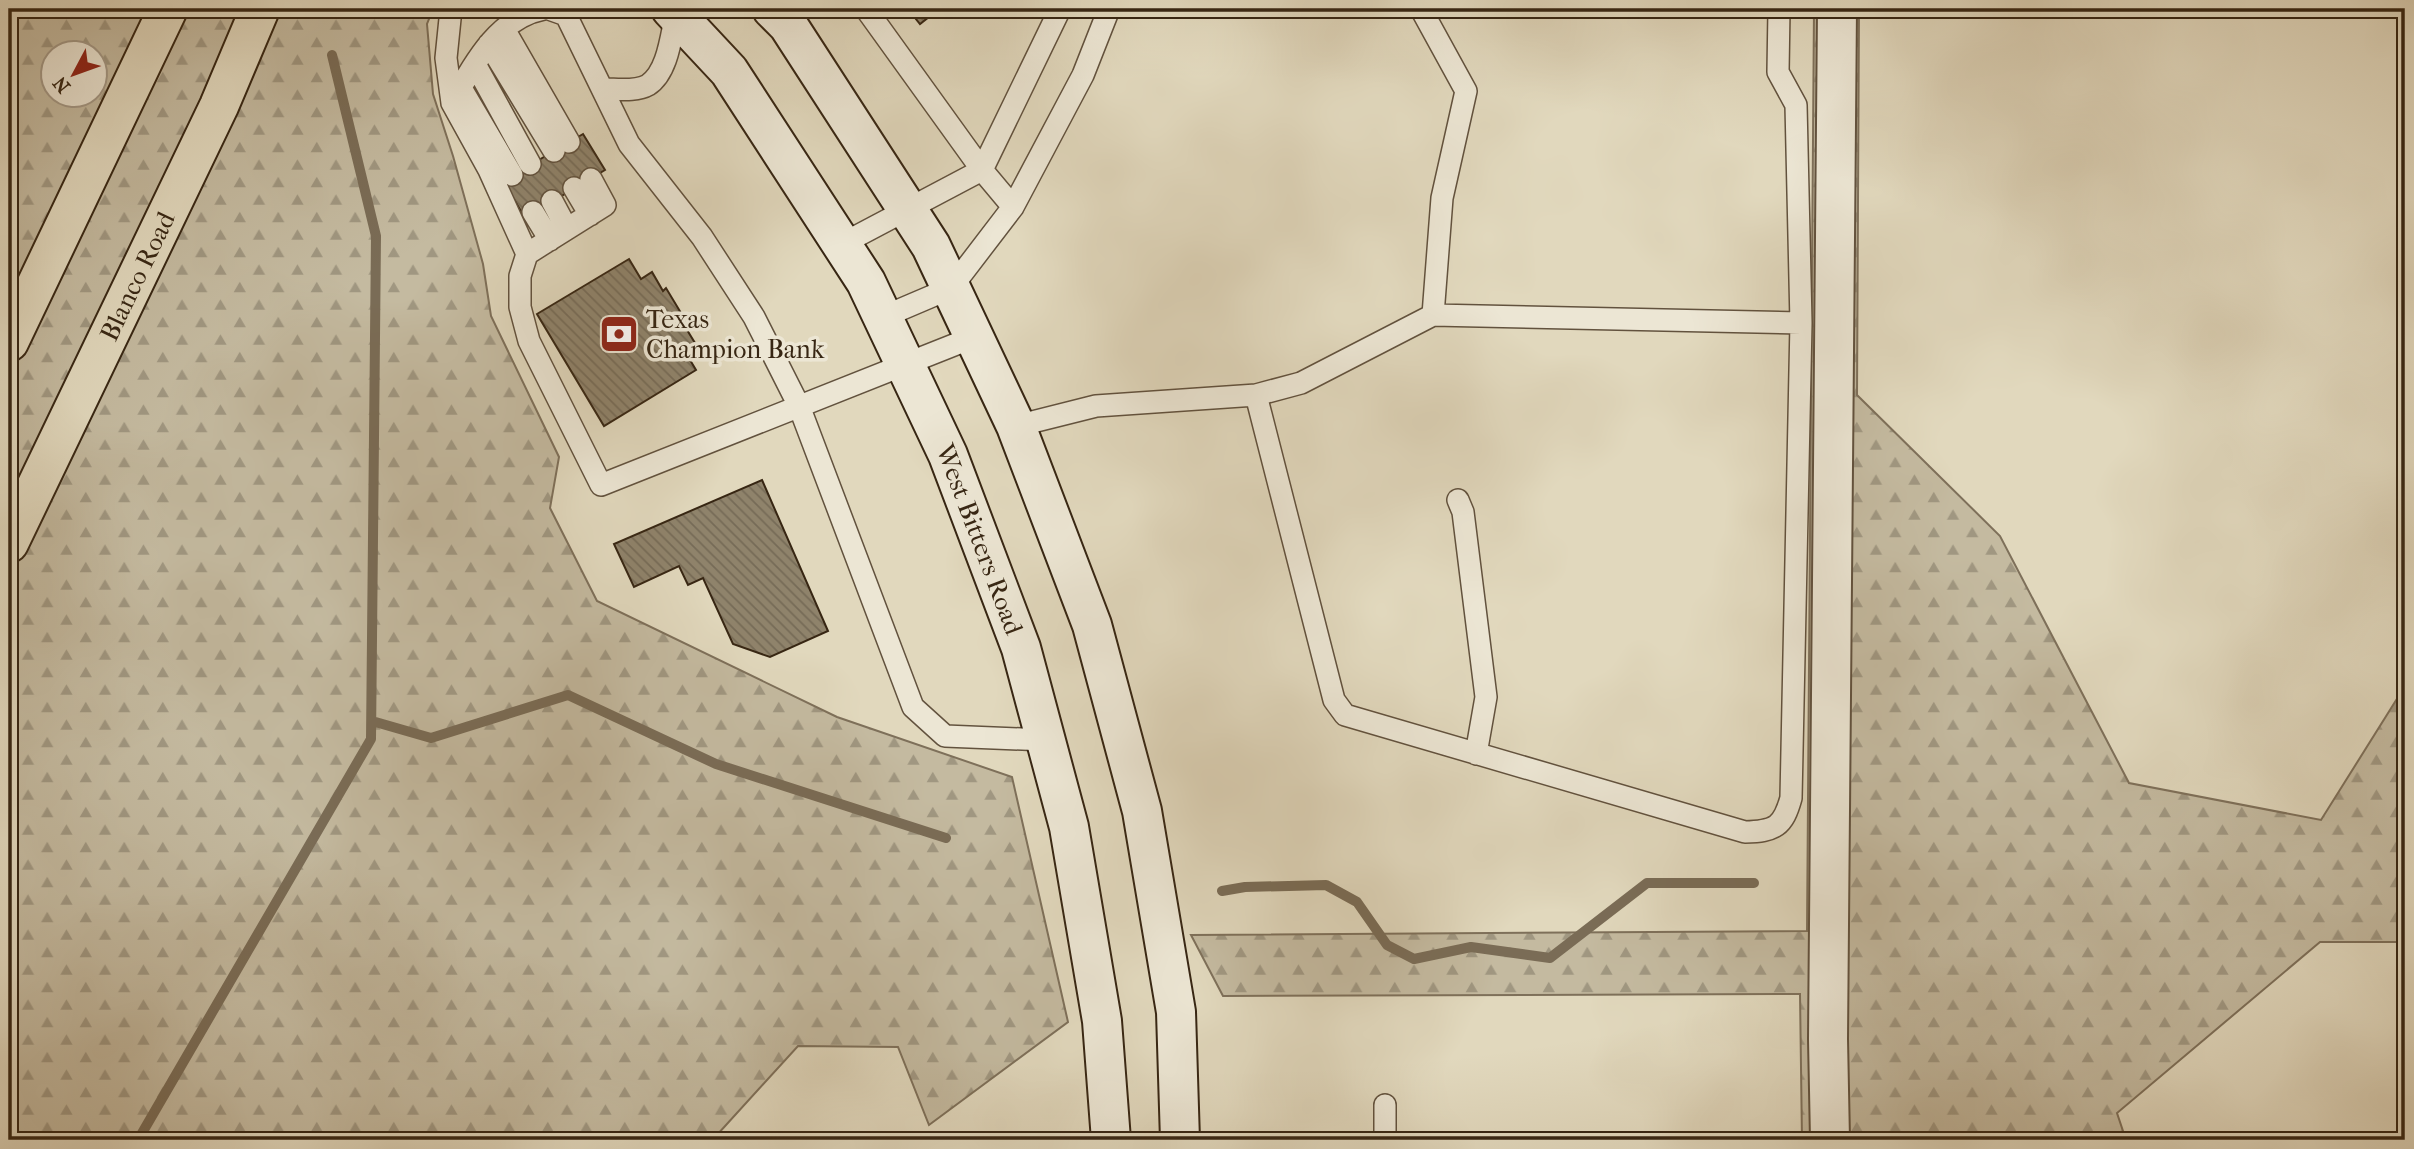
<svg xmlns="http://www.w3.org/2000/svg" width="2414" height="1149" font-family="'IM FELL French Canon',serif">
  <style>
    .forest { fill: url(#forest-firs); stroke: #7e705a; stroke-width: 2; fill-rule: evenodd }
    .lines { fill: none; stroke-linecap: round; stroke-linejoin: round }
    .stream { stroke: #7a6c56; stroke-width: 10 }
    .building { fill: url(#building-back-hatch); stroke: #372613; stroke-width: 2 }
    .lane-casing { stroke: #62523e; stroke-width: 24 }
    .street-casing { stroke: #62523e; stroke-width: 42 }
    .secondary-casing { stroke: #372613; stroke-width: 42 }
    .primary-casing { stroke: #372613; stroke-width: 42 }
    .lane { stroke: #ece6d4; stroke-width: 21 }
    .street { stroke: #ece6d4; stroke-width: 38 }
    .secondary { stroke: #ece6d4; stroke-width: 38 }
    .primary { stroke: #e1d8bd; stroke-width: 38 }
    .labels { text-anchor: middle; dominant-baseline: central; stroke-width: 7; stroke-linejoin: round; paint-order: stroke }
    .street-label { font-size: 26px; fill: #372613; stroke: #ece6d4 }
    .poi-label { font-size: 26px; fill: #372613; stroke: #ece6d4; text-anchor: start }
  </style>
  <defs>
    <pattern id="forest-firs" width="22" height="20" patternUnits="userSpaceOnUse" patternTransform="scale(1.75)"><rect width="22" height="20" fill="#c4baa0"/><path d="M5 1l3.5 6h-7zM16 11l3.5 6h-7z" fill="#a09781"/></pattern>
    <pattern id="building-back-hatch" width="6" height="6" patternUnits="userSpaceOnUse" patternTransform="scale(1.75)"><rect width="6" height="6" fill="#8f836b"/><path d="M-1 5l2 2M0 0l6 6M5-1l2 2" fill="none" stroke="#766b57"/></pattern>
  </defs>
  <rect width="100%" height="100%" fill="#e1d8bd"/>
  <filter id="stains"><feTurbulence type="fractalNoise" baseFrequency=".00286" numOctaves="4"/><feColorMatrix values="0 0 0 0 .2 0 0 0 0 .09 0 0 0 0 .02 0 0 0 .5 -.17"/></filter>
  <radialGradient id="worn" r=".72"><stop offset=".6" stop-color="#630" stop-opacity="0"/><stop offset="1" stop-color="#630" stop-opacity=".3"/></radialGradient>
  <path class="forest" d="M9 9H433L427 24 433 94 453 156 483 264 491 316 559 457 550 508 597 601 837 717 1012 777 1068 1022 929 1125 898 1047 798 1046 716 1136 715 1140H9ZM52 52H94V94H52Z
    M1814 9H1859L1857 395 2000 536 2129 783 2321 820 2405 686V942H2320L2117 1113 2126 1140H1802L1800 994 1223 996 1191 935 1807 931Z"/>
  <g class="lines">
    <path class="stream" d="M372 721 431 738 568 695 716 764 946 838
      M1222 891 1245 887 1326 885 1357 902 1387 945 1414 959 1471 947 1550 958 1647 883H1754
      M138 1140 371 739 376 236 332 55"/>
  </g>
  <path class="building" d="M908 9H939L920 24Z
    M583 134 605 170 525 218 503 181Z
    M629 259 641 279 652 272 663 291 666 288 687 323 684 325 695 343 684 350 696 370 604 426 537 314Z
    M762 480 828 631 770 657 733 644 703 578 688 585 679 566 634 587 614 544Z"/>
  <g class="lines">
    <g class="lane-casing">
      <path id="lane" d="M451 9 446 58 452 103
        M544 9C497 18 474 64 452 103L489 170 527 254 520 276V307L529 341 601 485 974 337
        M549 9 566 15 629 144 702 237 754 317 799 406 913 707 945 736 1046 740
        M866 9 982 170 1013 207
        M1421 9 1466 91 1442 198 1433 315
        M504 29 569 142
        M489 44 554 151
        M475 64 530 164
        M461 88 512 175
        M604 89C617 89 636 92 648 85 668 72 671 36 676 14
        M574 188 590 215
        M552 201 567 229
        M533 212 550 240
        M842 244 982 170 1060 9
        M527 254 605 205 591 179
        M883 317 951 288 1013 207 1083 75 1109 9
        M1256 395 1334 700 1345 715 1745 832C1775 831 1783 827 1791 798L1801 323 1796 105 1778 72 1779 9
        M1016 426 1096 406 1256 395 1301 383 1433 315 1801 323
        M1458 500 1463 512 1486 697 1476 754
        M1385 1140V1105"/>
    </g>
    <g class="street-casing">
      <path id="street" d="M1830 1140 1828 1039 1837 9"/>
    </g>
    <g class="secondary-casing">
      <g id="secondary">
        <path id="s1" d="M671 9 729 71 866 282 948 455 1021 648 1069 827 1102 1021 1111 1140"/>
        <path d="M772 9 788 25 931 246 1016 426 1092 625 1142 811 1176 1012 1180 1140"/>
      </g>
    </g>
    <g class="primary-casing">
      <g id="primary">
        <path d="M9 342 168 9"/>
        <path id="s2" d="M9 543 219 106 260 9"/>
      </g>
    </g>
    <use href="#lane" class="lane"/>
    <use href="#street" class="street"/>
    <use href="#secondary" class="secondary"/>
    <use href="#primary" class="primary"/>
  </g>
  <defs>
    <g id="bank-square" transform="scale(2.0125)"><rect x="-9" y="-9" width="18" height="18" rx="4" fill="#8f2418" stroke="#ece6d4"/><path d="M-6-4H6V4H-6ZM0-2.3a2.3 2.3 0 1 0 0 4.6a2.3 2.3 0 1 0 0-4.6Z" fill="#fff"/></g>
  </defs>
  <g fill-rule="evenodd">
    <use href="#bank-square" x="619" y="334"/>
  </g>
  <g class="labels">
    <g class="street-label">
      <text stroke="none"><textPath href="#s2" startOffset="296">Blanco Road</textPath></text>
      <text stroke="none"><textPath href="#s1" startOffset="618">West Bitters Road</textPath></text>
    </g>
    <g class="poi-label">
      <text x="646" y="319">Texas<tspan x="646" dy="30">Champion Bank</tspan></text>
    </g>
  </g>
  <rect width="2414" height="1149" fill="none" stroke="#e1d8bd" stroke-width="35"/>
  <rect x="10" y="10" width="2393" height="1128" fill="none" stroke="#372613" stroke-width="3.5"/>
  <rect x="18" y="18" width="2379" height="1114" fill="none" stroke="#372613" stroke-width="2"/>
  <g transform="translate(74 74) rotate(229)"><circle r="33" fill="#ece6d4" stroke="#a49987" stroke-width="2"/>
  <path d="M0-5L12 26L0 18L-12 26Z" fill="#8f2418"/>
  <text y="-10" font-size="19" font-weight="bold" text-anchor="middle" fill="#372613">N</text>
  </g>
  <rect width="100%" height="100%" filter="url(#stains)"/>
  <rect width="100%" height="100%" fill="url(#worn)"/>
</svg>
